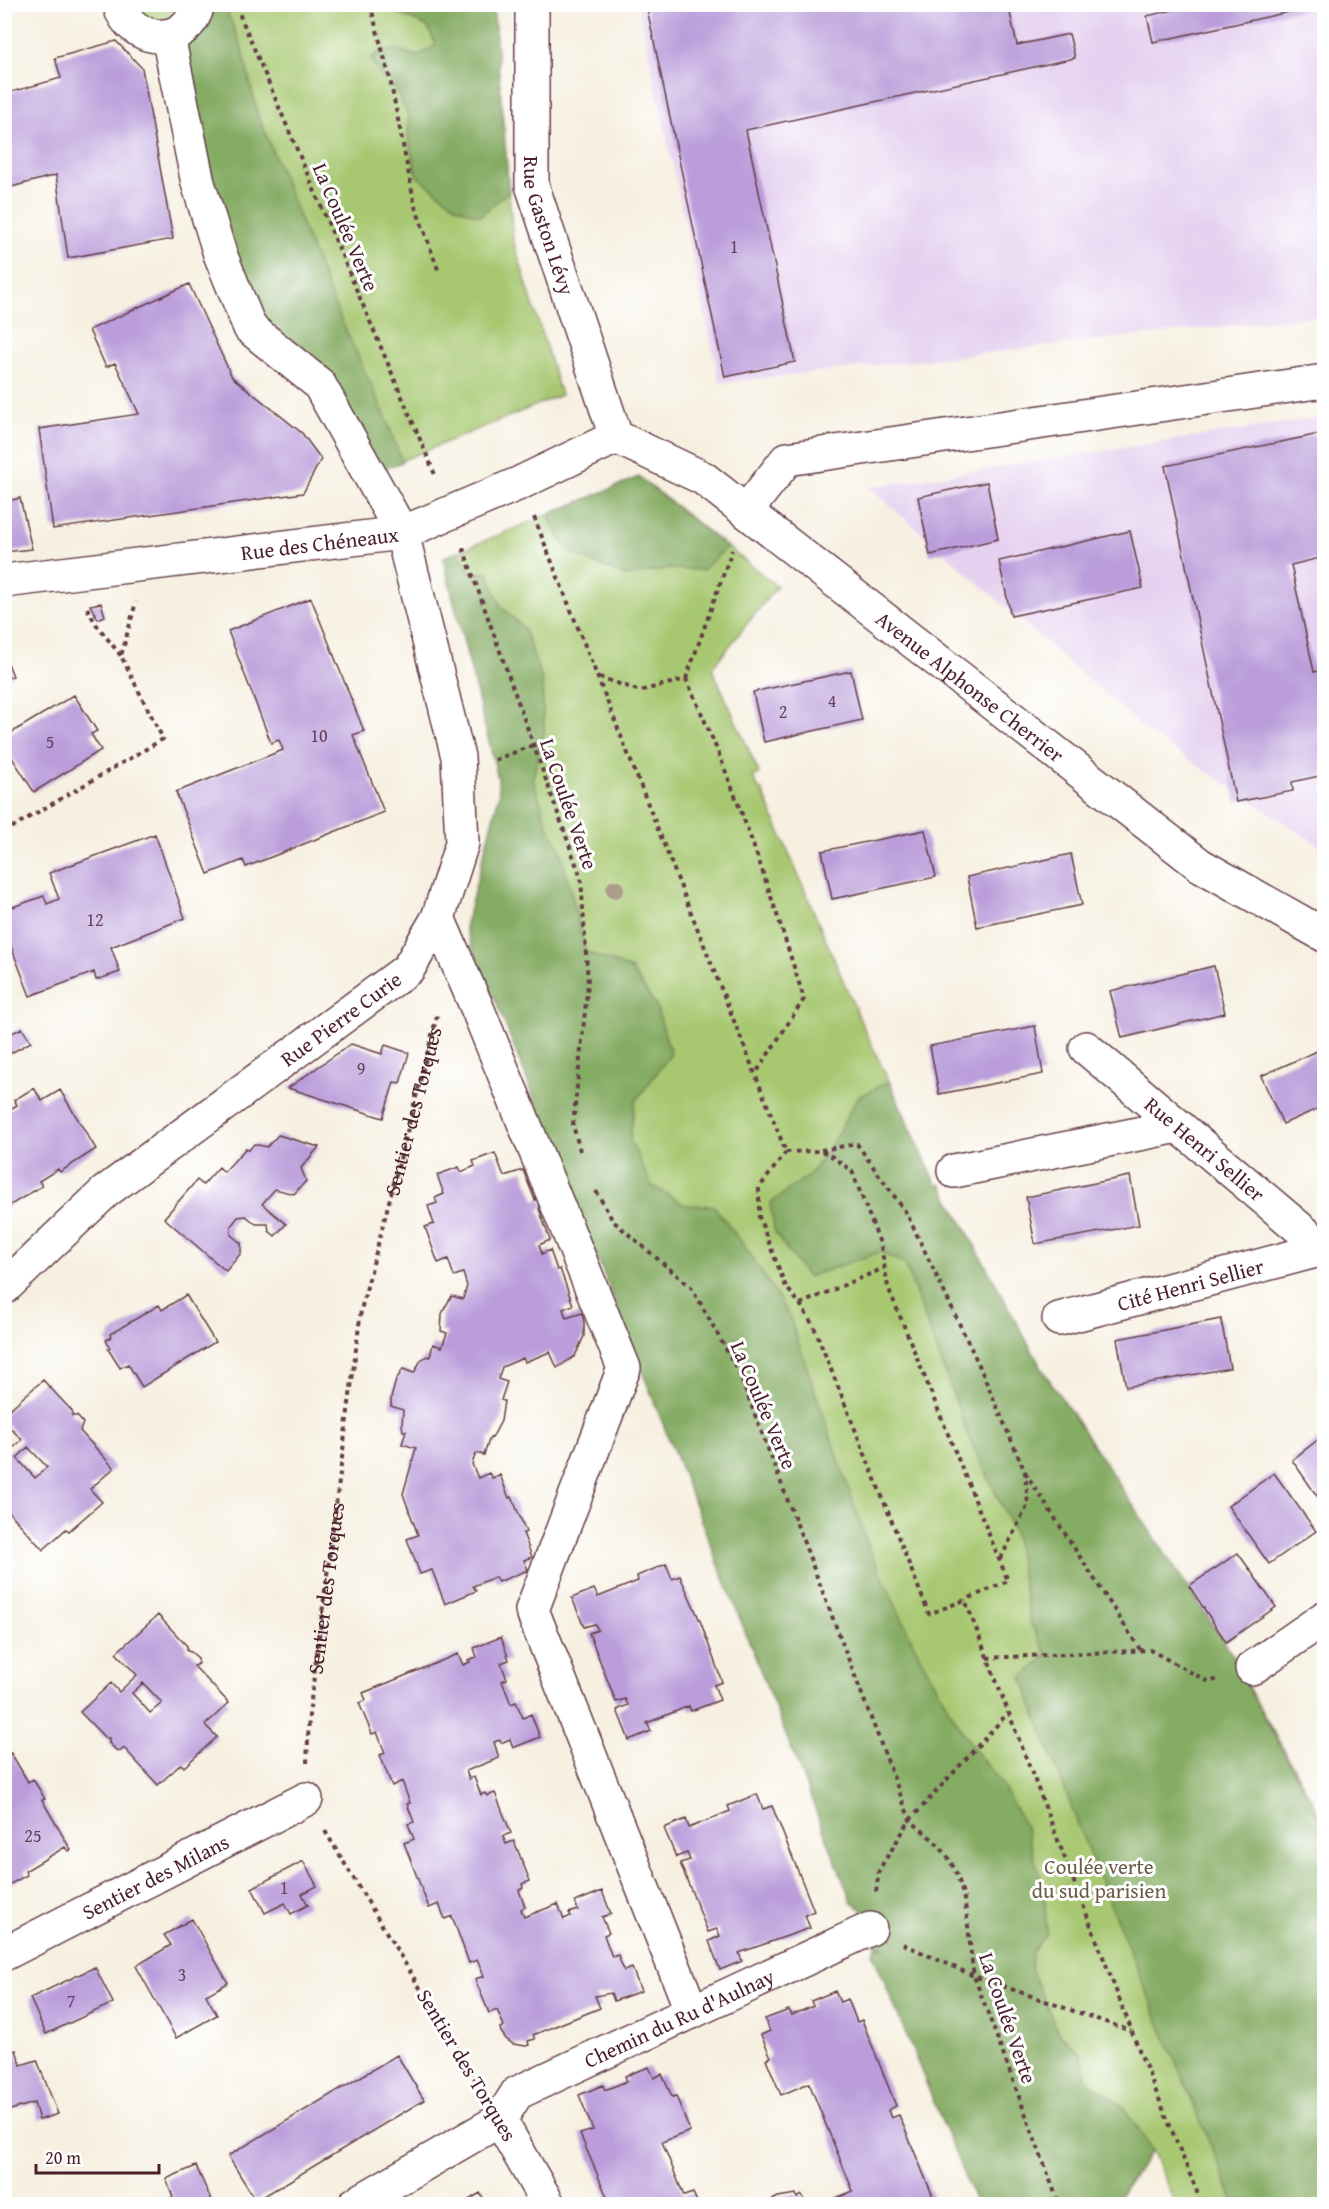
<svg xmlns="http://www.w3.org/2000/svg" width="1329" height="2209" font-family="'Gentium Book Plus',serif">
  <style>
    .built { fill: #e6d2f0 }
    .green { fill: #a7c871; stroke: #78744e; stroke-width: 1.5 }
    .forest { fill: #85ac63; stroke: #686647; stroke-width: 1.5 }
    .building { fill: #ba9dda; fill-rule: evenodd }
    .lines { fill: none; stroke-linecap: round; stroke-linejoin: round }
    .minor-casing { stroke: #643e46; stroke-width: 36 }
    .path { stroke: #643e46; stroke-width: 4; stroke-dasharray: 4.5 4.5; stroke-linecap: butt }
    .minor { stroke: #fff; stroke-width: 33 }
    .tree { fill: #aa9e8b }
    .labels { text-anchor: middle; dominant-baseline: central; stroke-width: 6; stroke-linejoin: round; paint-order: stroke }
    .number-label { font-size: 18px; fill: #663e57 }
    .street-label { font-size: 21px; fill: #4a1f2b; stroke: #fff }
    .park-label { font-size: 21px; fill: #6b5a44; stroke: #fff }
  </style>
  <rect width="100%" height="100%" fill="#fff"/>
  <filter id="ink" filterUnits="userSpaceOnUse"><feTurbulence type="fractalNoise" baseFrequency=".0167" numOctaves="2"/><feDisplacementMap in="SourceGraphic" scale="12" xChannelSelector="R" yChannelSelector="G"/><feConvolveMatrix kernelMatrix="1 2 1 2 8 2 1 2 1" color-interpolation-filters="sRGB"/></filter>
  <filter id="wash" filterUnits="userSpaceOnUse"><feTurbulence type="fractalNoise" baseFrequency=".008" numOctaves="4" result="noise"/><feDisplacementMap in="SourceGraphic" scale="24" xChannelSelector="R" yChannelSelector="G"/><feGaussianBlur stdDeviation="1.35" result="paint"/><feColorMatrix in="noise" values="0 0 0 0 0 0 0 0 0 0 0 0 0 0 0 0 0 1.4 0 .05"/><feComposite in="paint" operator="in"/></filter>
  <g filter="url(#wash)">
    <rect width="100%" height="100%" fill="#f7f0e1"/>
    <path class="built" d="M638 5H1324V315L720 383Z
      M1324 417V849L1149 733 869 487Z"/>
    <path class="green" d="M107 5H493L513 240 561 395 379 470 322 372 293 340 273 331 177 49Z
      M639 477 777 586 712 668 759 773 753 777 759 789 762 790 857 1013 937 1186 941 1184 1042 1369 1232 1654 1239 1671 1324 1821V2204H1175L1152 2150 1114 2204H976L873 1954 876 1947 885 1948 870 1942 861 1917 865 1909 863 1910 852 1902 494 996 491 997 465 928 499 795 498 778 443 558Z"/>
    <path class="forest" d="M220 5H224L241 45 258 115 334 304 384 413 402 462 379 470 322 372 293 340 273 331 256 308 222 214 177 49Z
      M380 5H493L509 191 480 216 457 207 417 176 408 136 409 117 390 79 382 78 371 59 382 50H398L418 56 436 45 428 27Z
      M639 477 727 547 703 570 668 569 624 576 567 551 548 515Z
      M458 551 469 572 488 573 501 606 524 629 542 680 544 732 533 778 548 827 560 848 586 952 631 969 656 1006 671 1054 635 1102 630 1139 651 1185 685 1205 714 1206 748 1251 789 1315 869 1548 915 1647 952 1714 975 1751 999 1780 1025 1826 1044 1890 1047 1933 1032 1952 1031 1969 1058 2032 1081 2054 1087 2080 1124 2108 1152 2150 1114 2204H976L873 1954 876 1947 885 1948 870 1942 861 1917 865 1909 863 1910 852 1902 494 996 491 997 465 928 499 795 498 778 443 558Z
      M889 1081 937 1186 941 1184 1042 1369 1232 1654 1251 1693 1324 1826V2204H1235L1089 1853 1022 1678 1047 1655 1030 1622 1014 1532 968 1435 905 1264 880 1252 807 1277 775 1233 770 1203 808 1176 827 1152 858 1097Z"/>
    <g id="blocks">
      <path class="building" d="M646 4H1008L1017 45 1069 34 1075 58 746 130 795 362 725 377Z
        M1199 4H1320L1321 5 1153 42 1147 16Z
        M116 41 142 68 173 239 68 258 56 175 4 189V94L61 78 55 58Z
        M189 284 232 377 302 433 321 459 303 493 53 529 39 429 139 414 115 363 106 367 89 330Z
        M1324 433V557L1291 565 1314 672 1324 670V775L1292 782 1293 791 1236 802 1165 466Z
        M987 482 998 539 930 555 918 497Z
        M20 498 32 549 4 552V502Z
        M1130 531 1143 588 1011 616 999 561Z
        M311 598 364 731 353 735 384 812 246 867 243 860 208 874 176 792 283 750 279 740 271 743 228 631Z
        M101 603 105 616 98 619 90 605Z
        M4 653 13 676 4 679Z
        M851 671 862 720 764 742 753 692Z
        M74 695 97 731 91 734 101 750 34 792 4 745V737Z
        M925 830 936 877 832 899 822 851Z
        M155 834 185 918 111 947 120 972 96 980 94 972 30 996 4 928V910L44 896 47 904 59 899 49 873Z
        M1071 854 1082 905 977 927 967 877Z
        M1214 966 1225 1013 1122 1038 1110 991Z
        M1035 1026 1043 1074 939 1094 930 1046Z
        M22 1028 31 1042 4 1057V1037Z
        M351 1044 382 1054 385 1045 409 1053 400 1083 394 1082 383 1118 288 1088Z
        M1324 1048V1106L1283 1124 1261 1076Z
        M34 1088 42 1101 60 1090 96 1149 60 1172 58 1169 39 1181 42 1186 4 1209V1133L7 1132 4 1128V1113L17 1105 14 1100Z
        M278 1135 319 1147 301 1168 306 1181 294 1194 275 1189 262 1204 286 1224 275 1236 269 1231 268 1224H256L246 1216 238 1217 231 1226V1235L241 1243V1253L226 1271 164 1218 197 1180 203 1185 219 1167 224 1172 246 1148 249 1150 254 1144 267 1147Z
        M495 1153 504 1176 523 1170 535 1200 540 1198 544 1207 539 1209 550 1240 539 1245 542 1254 550 1250 557 1270 560 1269 573 1305 563 1309 566 1318 582 1313 584 1322V1336L575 1356 557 1368 550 1352 525 1362 523 1358 502 1367 498 1379 507 1382 501 1400 504 1401 501 1421 492 1438 490 1437 484 1455 476 1453 472 1464 478 1478 489 1473 492 1478 500 1475 509 1498 512 1497 526 1532 523 1533 532 1557 524 1560 528 1570 498 1582 495 1577 473 1586 476 1591 445 1604 432 1570 420 1574 407 1539 418 1535 403 1494 416 1448 402 1444 406 1431H403L402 1425 403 1410 391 1406V1398L396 1380 403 1369 414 1373 421 1360 427 1356 430 1357 433 1344 442 1347 447 1333 441 1331 442 1314 445 1307 452 1296 463 1299 467 1286 463 1273 454 1276 448 1259 438 1263 425 1227 434 1224 428 1206 437 1203 435 1198 444 1194 437 1175 459 1167 461 1172 475 1166 473 1161Z
        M1130 1176 1139 1225 1035 1244 1026 1197Z
        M186 1295 215 1342 142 1387 128 1364 120 1368 108 1349 110 1348 106 1340 111 1337 110 1334 159 1305 162 1310Z
        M1221 1319 1230 1368 1126 1387 1117 1339Z
        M43 1380 72 1411V1416H77L83 1423 80 1431 114 1468 90 1489 102 1502 69 1531 66 1529 43 1550 9 1512 4 1515V1456L22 1440 4 1421V1414ZM28 1447 47 1467 35 1478 17 1458Z
        M1324 1435V1506L1292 1460Z
        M1274 1473 1316 1531 1269 1564 1228 1506Z
        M1238 1553 1276 1607 1226 1642 1189 1586Z
        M666 1564 672 1579 680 1576 701 1623 722 1682 714 1685 720 1700 691 1711 689 1706 647 1723 651 1731 629 1740 617 1710 628 1705 625 1699 616 1702 589 1633 598 1630 595 1624 584 1627 572 1598 594 1589 598 1597 638 1581 637 1576Z
        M158 1615 187 1646V1651L191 1652 198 1658V1664L194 1666 229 1703 205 1725 217 1737 184 1767 181 1764 158 1785 124 1748 121 1751 116 1750 109 1743V1738H105L80 1712 111 1683 119 1692 137 1675 116 1653ZM143 1683 162 1703 150 1713 132 1693Z
        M501 1637 509 1660 501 1663 507 1679 502 1681 511 1704 516 1702 523 1718 531 1714 540 1737 513 1748 510 1739 501 1743 500 1740 494 1742 499 1758 466 1771 469 1779 474 1777 481 1795 485 1793 487 1796 495 1793 511 1833 503 1836 506 1844 514 1841 530 1881 522 1884 523 1888 519 1890 525 1907 521 1909 524 1917 558 1904 564 1919 571 1916 569 1913 578 1910 575 1902 602 1891 611 1914 602 1917 609 1933 604 1935 612 1957 618 1955 624 1971 632 1968 641 1991 614 2001 611 1993 595 1996 600 2008 533 2035 535 2039 528 2041 529 2045 526 2046 513 2044 506 2039 501 2032 500 2028 504 2026 497 2010 489 2013 475 1979 484 1976 477 1960 469 1963 452 1916 445 1919 439 1904 429 1908 404 1843 414 1839 408 1824 414 1822 407 1804 410 1803 402 1781 392 1786 380 1755 385 1753 377 1732 372 1734 359 1703 366 1700 363 1693 458 1654 463 1665 470 1662 468 1660 477 1657 474 1648Z
        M11 1753 28 1782 33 1779 45 1799 42 1800 71 1850 68 1851 65 1847 25 1871 27 1875 5 1887 4 1757Z
        M757 1794 763 1809 772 1806 814 1911 805 1915 810 1928 739 1953 742 1961 720 1970 709 1941 720 1936 717 1929 708 1932 680 1863 690 1860 687 1853 676 1857 664 1828 686 1819 689 1828 730 1811 728 1806Z
        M303 1861 317 1886 302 1894 308 1905 291 1914 285 1903 265 1913 252 1888Z
        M192 1919 228 1983 206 1995 217 2015 176 2038 136 1966 171 1945 164 1935Z
        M95 1967 113 2003 46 2034 30 1998Z
        M835 1991 840 2002 848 1999 857 2022 862 2020 896 2106 888 2110 891 2118 899 2115 934 2199 930 2201 932 2204H822L853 2191 809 2083 781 2095 766 2059 771 2057 761 2035 770 2031 765 2019 789 2010 792 2015 813 2006 811 2001Z
        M16 2050 21 2065 37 2060 58 2114 39 2120 34 2103 4 2112V2054Z
        M397 2055 424 2100 256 2201 228 2156Z
        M649 2067 654 2078 662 2074 672 2097 676 2096 690 2131 662 2142 684 2196 693 2193 698 2204H610L580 2134 593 2130 579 2095 603 2085 605 2090 627 2081 625 2076Z
        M196 2166 213 2204H155L173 2197 166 2179Z
        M480 2193 487 2204H462Z
        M796 2194 797 2198 802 2195 806 2204H765L778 2197Z"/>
    </g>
  </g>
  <g filter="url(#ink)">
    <use href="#blocks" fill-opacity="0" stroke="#643e46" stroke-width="1.5"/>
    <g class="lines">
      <g class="minor-casing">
        <g id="minor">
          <path d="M119 4C132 46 188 48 198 4"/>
          <path id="s2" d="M532 4V185L616 437"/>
          <path id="s3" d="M616 437 703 478 1200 865 1324 935"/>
          <path d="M747 510 787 459 1324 381"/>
          <path id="s4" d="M4 581 402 533 520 483 616 437"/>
          <path d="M438 918 478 1010 624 1368 532 1610 692 2012"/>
          <path id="s5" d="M1086 1048 1324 1249"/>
          <path d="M954 1171 1178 1126"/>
          <path id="s6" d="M4 1288 105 1192 408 969 438 918 462 843 458 757 402 533 319 384 250 328 220 254 198 183 168 36"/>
          <path id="s7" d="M1059 1319 1323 1249"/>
          <path d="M1252 1668 1324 1618"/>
          <path id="s8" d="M4 1954 306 1799"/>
          <path d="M500 2120 548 2204"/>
          <path id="s9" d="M355 2204 500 2120 517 2093 870 1929"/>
        </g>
      </g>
      <g class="path">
        <path d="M370 4 390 79 415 206 439 272"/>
        <path d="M236 6 436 477"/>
        <path d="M534 517 786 1152"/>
        <path d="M463 548 581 878 588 983 573 1125 580 1151"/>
        <path d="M87 608 96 624 121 656"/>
        <path d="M599 677 640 691 686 679C734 782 770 890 804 999L756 1073"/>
        <path d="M686 679 732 550"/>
        <path d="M495 760 533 745"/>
        <path d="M4 832 163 739 121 656 136 602"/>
        <path d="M821 1150 857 1144 907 1214 979 1365 1025 1472 1028 1504 1000 1560"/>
        <path d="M786 1152 759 1188V1217L786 1287 800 1304 814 1327 929 1614 965 1600 1141 2055 1202 2204"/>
        <path d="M786 1152 820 1151 827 1153 852 1171 881 1246 888 1287 1008 1581 965 1600"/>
        <path d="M596 1191 613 1221 692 1288 739 1373 910 1820C921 1830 935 1840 944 1852 970 1886 967 1935 974 1976L1059 2204"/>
        <path d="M800 1304 884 1268"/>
        <path d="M1025 1472 1141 1651"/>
        <path d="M987 1658 1150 1650 1209 1682 1218 1679"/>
        <path id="s1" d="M307 1763 309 1715 361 1310 438 1012"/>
        <path d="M325 1831 478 2084"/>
        <path d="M876 1892 879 1870 910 1820 1008 1713"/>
        <path d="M903 1944 974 1976 1131 2031"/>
      </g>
      <use href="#minor" class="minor"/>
    </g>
    <circle class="tree" cx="615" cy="889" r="9"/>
  </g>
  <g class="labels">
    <g class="number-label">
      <text x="734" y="246">1</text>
      <text x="832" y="700">4</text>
      <text x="783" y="711">2</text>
      <text x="319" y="735">10</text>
      <text x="50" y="741">5</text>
      <text x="95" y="919">12</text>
      <text x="361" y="1068">9</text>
      <text x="33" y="1835">25</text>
      <text x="284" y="1887">1</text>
      <text x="182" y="1974">3</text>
      <text x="71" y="2000">7</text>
    </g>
    <g class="street-label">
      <text stroke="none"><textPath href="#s2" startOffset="224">Rue Gaston Lévy</textPath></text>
      <text transform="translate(346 227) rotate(67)">La Coulée Verte</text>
      <text stroke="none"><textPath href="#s4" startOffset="318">Rue des Chéneaux</textPath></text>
      <text stroke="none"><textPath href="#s3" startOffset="435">Avenue Alphonse Cherrier</textPath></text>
      <text transform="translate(569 804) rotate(71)">La Coulée Verte</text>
      <text stroke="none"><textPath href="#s6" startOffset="432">Rue Pierre Curie</textPath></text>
      <text stroke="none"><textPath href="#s1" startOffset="662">Sentier des Torques</textPath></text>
      <text stroke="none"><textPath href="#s5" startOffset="156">Rue Henri Sellier</textPath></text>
      <text stroke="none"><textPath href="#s7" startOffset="136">Cité Henri Sellier</textPath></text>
      <text transform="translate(764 1405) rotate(67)">La Coulée Verte</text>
      <text stroke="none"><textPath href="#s1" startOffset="176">Sentier des Torques</textPath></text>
      <text stroke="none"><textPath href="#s8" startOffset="170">Sentier des Milans</textPath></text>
      <text stroke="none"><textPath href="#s9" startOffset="378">Chemin du Ru d'Aulnay</textPath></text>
      <text transform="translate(1008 2018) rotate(71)">La Coulée Verte</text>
      <text transform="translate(467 2065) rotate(59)">Sentier des Torques</text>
    </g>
    <g class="park-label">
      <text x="1099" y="1866">Coulée verte<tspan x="1099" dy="24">du sud parisien</tspan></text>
    </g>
  </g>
  <rect width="1329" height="2209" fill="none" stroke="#fff" stroke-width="24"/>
  <path d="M36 2164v9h123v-9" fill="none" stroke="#4a1f2b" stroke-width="3"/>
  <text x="45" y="2164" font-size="18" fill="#4a1f2b" stroke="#ffffff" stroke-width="4.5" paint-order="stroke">20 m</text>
</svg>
